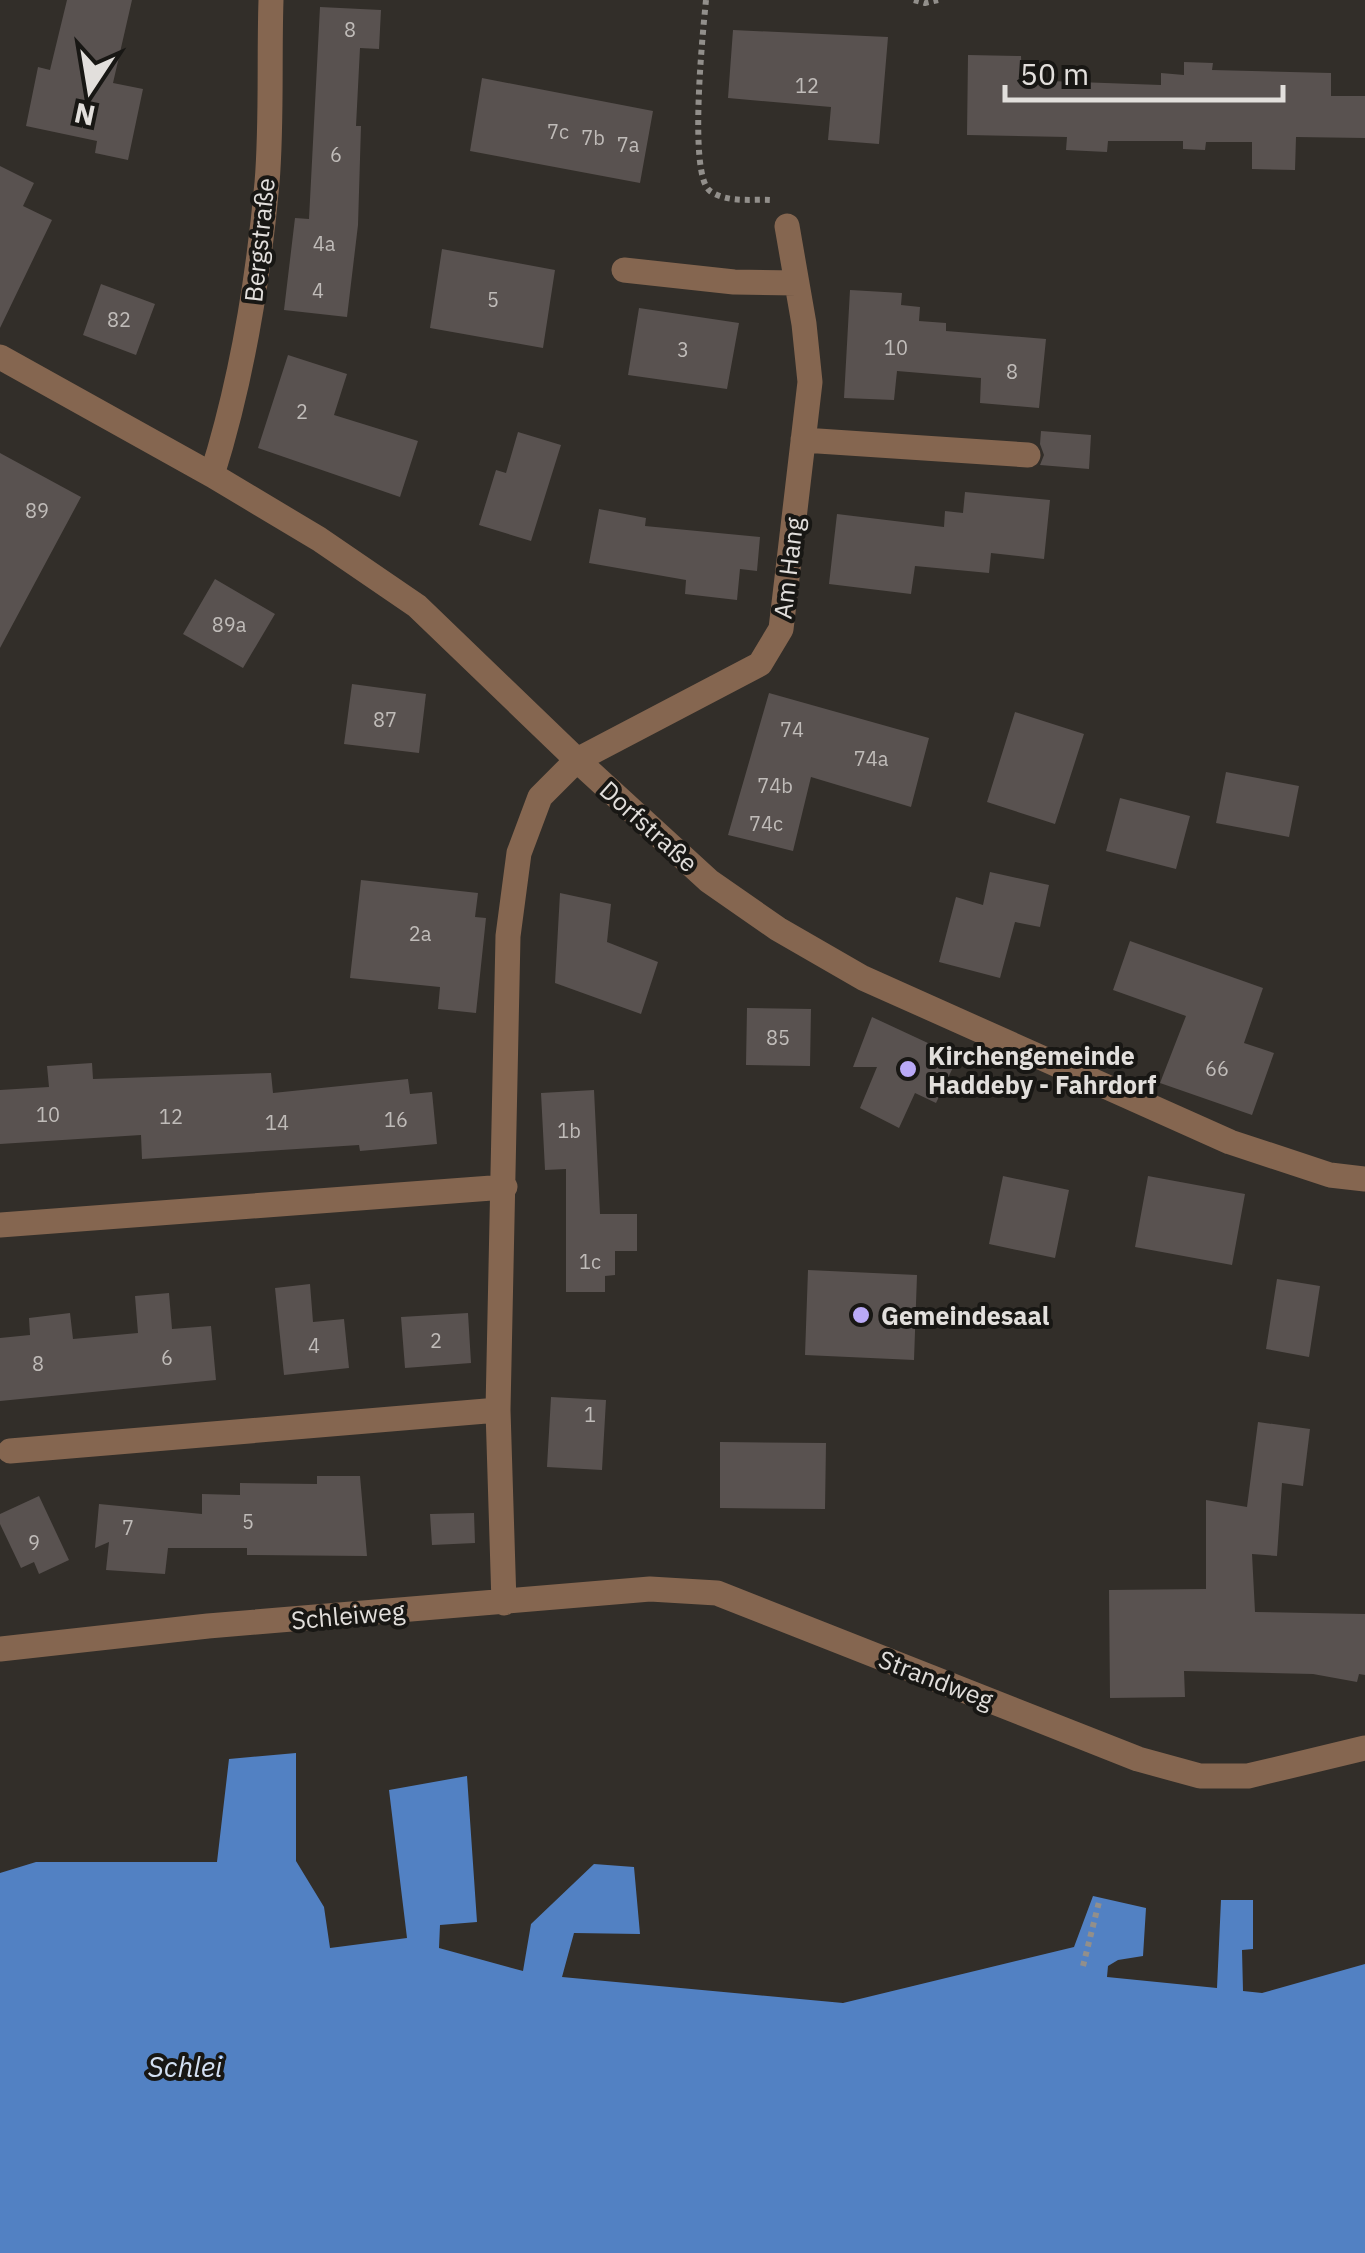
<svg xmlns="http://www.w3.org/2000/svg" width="1365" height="2253" font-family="'IBM Plex Sans',sans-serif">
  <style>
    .water { fill: #5281c3 }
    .building { fill: #595250 }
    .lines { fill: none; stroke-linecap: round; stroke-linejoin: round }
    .path { stroke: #928f8b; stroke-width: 6; stroke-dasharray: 5 5; stroke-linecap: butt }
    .minor { stroke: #856650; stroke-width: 25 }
    .poi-dot { fill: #baaaf7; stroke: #181714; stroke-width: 4 }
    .labels { text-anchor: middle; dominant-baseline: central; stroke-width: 8; stroke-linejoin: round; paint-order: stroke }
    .number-label { font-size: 20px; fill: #c0bcb9 }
    .street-label { font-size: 25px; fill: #e2dfdc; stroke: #181714 }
    .poi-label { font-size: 25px; font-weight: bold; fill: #e2dfdc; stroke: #181714; text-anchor: start }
    .water-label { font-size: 28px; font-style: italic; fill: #d3e0f2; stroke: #181714 }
  </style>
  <rect width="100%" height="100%" fill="#322e29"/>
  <path class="water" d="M296 1753V1861L324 1907 330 1948 407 1938 389 1790 467 1776 477 1922 440 1925 439 1948 523 1971 531 1924 594 1864 634 1867 640 1934 574 1933 562 1977 843 2003 1074 1947 1093 1896 1146 1908 1143 1956 1118 1960 1108 1966 1107 1977 1217 1988 1221 1900H1253V1949L1242 1950 1243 1991 1262 1993 1365 1964V2253H0V1873L36 1862H217L229 1759Z"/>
  <path class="building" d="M67 0H132L113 83 143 89 128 160 95 153 97 141 26 126 38 67 50 70Z
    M320 7 381 10 379 49 360 48 356 126H361L358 225 347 317 284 310 295 218 309 219Z
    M733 30 888 37 879 144 828 140 831 107 728 98Z
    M968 55 1021 56 1022 80 1161 85V73L1184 75V62L1213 63 1212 70 1331 73V96H1365V138L1296 137 1295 170 1252 169V142H1206L1205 150 1183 149V141H1108L1107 152 1066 150 1067 137 967 135Z
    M482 78 653 111 640 183 470 151Z
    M0 166 34 183 23 206 52 220 0 328Z
    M442 249 555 270 543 348 430 328Z
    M101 284 155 304 136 355 83 335Z
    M850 290 902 293 901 305 920 307 919 321 946 323V331L1046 339 1039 408 980 403 981 378 897 371 894 400 844 398Z
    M639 308 739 323 727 389 628 375Z
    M288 355 347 374 334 415 418 441 400 497 258 448Z
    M1041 431 1091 435 1089 469 1040 465 1044 455 1040 444Z
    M518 432 561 445 531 541 479 525 496 470 506 473Z
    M0 453 81 497 0 648Z
    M965 492 1050 500 1044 559 991 553 989 573 915 566 911 594 829 584 837 514 944 527 945 511 963 513Z
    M599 509 646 518 645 526 760 537 757 571 740 569 737 600 685 594 686 580 589 563Z
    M215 579 275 614 243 668 183 634Z
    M352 684 426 694 419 753 344 744Z
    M769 693 929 738 911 807 811 777 793 851 728 835Z
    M1015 712 1084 734 1055 824 987 802Z
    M1226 772 1299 786 1289 837 1216 823Z
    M1120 798 1190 816 1176 869 1106 851Z
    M990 872 1049 885 1040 927 1015 922 1000 978 939 962 956 897 983 905Z
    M361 880 478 893 475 917 486 918 476 1013 438 1009 440 987 350 978Z
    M560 893 611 904 607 942 658 962 641 1014 555 983Z
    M1130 941 1263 988 1244 1043 1274 1053 1252 1115 1160 1083 1186 1016 1113 990Z
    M747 1008 811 1009 810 1066 746 1065Z
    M872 1017 958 1057 936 1103 915 1093 899 1128 860 1108 877 1067H853Z
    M92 1063 93 1079 271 1073 273 1093 408 1079 410 1094 432 1092 437 1144 360 1151 359 1145 142 1159 141 1135 0 1144V1090L49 1087 47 1066Z
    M594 1090 600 1214H637V1251H615V1275L605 1276V1292H566V1169L545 1170 541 1093Z
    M1003 1176 1069 1190 1055 1258 989 1244Z
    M1148 1176 1245 1194 1232 1265 1135 1247Z
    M808 1270 917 1275 914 1360 805 1355Z
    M1277 1279 1320 1286 1309 1357 1266 1349Z
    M310 1284 313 1322 344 1319 349 1368 284 1375 275 1288Z
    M169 1293 172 1329 211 1326 216 1380 0 1401V1338L30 1335 29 1318 70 1313 73 1339 138 1333 135 1296Z
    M468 1313 471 1363 405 1368 401 1317Z
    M551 1397 606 1400 602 1470 547 1467Z
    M1258 1422 1310 1429 1303 1486 1282 1483 1277 1556 1252 1554 1255 1612 1365 1614V1675L1359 1674 1357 1682 1313 1674 1184 1671 1185 1697 1110 1698 1109 1590 1206 1589V1500L1247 1507Z
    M720 1442 826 1443 825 1509 720 1508Z
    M317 1476H360L367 1556 247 1555V1548H168L165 1574 106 1570 109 1542 95 1548 99 1504 202 1514V1494L240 1495V1483L317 1484Z
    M39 1496 69 1560 39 1574 34 1562 21 1568 0 1524V1514Z
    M474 1513 475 1543 432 1545 430 1514Z"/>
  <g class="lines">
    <path class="path" d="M706 0C703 31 688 175 710 191 727 203 751 199 771 200
      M914 0 925 3 938 0
      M1083 1966 1100 1898"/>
    <path class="minor" d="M624 270 734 282 797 283
      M0 357 212 475 319 539 417 606 577 760 709 881 778 929 863 978 1230 1142 1330 1175 1365 1179
      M803 440 1028 455
      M212 475C242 380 258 282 267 183 272 123 269 61 271 0
      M0 1225 505 1187
      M10 1451 498 1410
      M504 1603 498 1410 508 936 519 853 540 797 577 760 760 664 781 629 810 382 804 324 787 226
      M0 1649 208 1626 650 1589 717 1593 1138 1759 1200 1776H1248L1365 1748"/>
  </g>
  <g class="poi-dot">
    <circle cx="908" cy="1069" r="10"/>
    <circle cx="861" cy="1315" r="10"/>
  </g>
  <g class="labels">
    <g class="number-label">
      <text x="350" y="29">8</text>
      <text x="807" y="85">12</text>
      <text x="558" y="131">7c</text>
      <text x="593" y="137">7b</text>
      <text x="628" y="144">7a</text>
      <text x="336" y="154">6</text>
      <text x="324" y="243">4a</text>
      <text x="318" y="290">4</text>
      <text x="493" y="299">5</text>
      <text x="119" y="319">82</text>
      <text x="896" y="347">10</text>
      <text x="683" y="349">3</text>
      <text x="1012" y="371">8</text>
      <text x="302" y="411">2</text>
      <text x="37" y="510">89</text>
      <text x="229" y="624">89a</text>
      <text x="385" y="719">87</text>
      <text x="792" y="729">74</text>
      <text x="871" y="758">74a</text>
      <text x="775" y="785">74b</text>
      <text x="766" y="823">74c</text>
      <text x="420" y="933">2a</text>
      <text x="778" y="1037">85</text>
      <text x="1217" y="1068">66</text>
      <text x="48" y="1114">10</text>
      <text x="171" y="1116">12</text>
      <text x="396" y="1119">16</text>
      <text x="277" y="1122">14</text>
      <text x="569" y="1130">1b</text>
      <text x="590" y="1261">1c</text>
      <text x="436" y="1340">2</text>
      <text x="314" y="1345">4</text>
      <text x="167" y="1357">6</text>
      <text x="38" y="1363">8</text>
      <text x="590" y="1414">1</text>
      <text x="248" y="1521">5</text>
      <text x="128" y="1527">7</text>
      <text x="34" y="1542">9</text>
    </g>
    <g class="street-label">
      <text transform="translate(259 240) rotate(-84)">Bergstraße</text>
      <text transform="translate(788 568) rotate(-83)">Am Hang</text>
      <text transform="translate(649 826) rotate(42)">Dorfstraße</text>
      <text transform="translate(348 1615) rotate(-5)">Schleiweg</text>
      <text transform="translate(936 1679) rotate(21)">Strandweg</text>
    </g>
    <g class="poi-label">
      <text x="928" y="1055">Kirchengemeinde<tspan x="928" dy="29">Haddeby - Fahrdorf</tspan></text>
      <text x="881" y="1315">Gemeindesaal</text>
    </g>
    <g class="water-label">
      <text x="185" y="2066">Schlei</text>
    </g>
  </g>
  <g transform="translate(90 90) rotate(192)" stroke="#181714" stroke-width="8" paint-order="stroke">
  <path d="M0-8L18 38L0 25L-18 38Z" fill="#e2dfdc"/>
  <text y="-15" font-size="28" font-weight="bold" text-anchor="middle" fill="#e2dfdc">N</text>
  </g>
  <path d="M1005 85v15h278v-15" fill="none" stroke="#e2dfdc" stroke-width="5"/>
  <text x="1020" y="85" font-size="30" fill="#e2dfdc" stroke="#181714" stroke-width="8" paint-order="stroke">50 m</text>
</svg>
